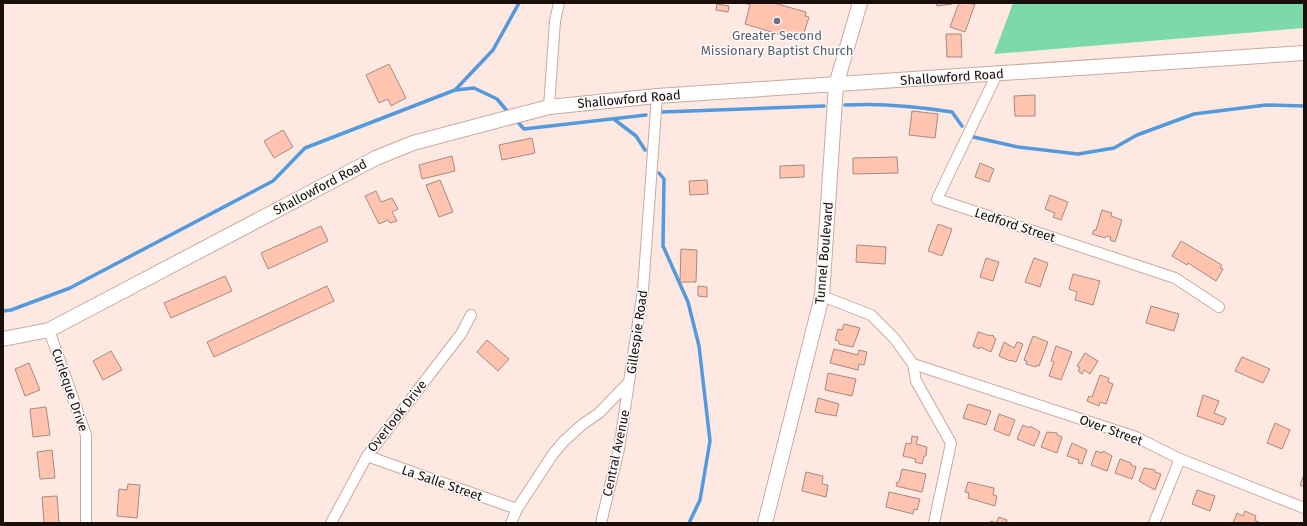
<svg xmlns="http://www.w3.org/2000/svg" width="1307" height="526" font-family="'Fira Sans',sans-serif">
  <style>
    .green { fill: #7cd9a9 }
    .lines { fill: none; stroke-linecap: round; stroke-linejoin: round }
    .stream { stroke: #59d; stroke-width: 3.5 }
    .building { fill: #fec4af; stroke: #a8897e }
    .street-casing { stroke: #caaa9e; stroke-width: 12 }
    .secondary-casing { stroke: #caaa9e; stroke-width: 16 }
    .street { stroke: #fff; stroke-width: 10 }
    .secondary { stroke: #fff; stroke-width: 14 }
    .worship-dot { fill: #6b7280; stroke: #fbfbfb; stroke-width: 1.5 }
    .labels { text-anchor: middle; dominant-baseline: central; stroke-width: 3; stroke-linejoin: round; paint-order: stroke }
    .worship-label { font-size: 13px; fill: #5b616d; stroke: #fbfbfb }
    .street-label { font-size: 13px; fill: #190e0a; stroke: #fbfbfb }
  </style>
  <rect width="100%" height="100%" fill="#fde9e1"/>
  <path class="green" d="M1013 3H1304V28L994 54Z"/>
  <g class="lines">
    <path class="stream" d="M455 90 493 50 519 3
      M845 105C882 103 915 106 952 112L962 126
      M662 112 824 106
      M516 120 524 129 646 115
      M615 120 636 136 645 150
      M969 136 1018 147 1078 154 1114 148 1137 135 1194 114 1266 105 1304 106
      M659 173 664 179 663 246 688 302 699 346 710 441 700 500 689 523
      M3 311 11 310 70 288 273 181 305 148 455 90 474 88 497 99 508 112"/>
  </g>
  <path class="building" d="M745 3H774L806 12 805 16 809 17 803 36 800 35 798 40 745 24 750 5Z
    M936 3H952V4L937 6Z
    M959 3 975 4 965 32 950 27Z
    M717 4 729 6 728 12 716 10Z
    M946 34H961L962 57H947Z
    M389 64 406 98 391 106 388 99 379 103 366 75Z
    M1035 95V116H1015L1014 96Z
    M912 111 938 114 935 138 909 135Z
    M283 130 293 147 274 158 264 141Z
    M532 138 535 153 502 160 499 145Z
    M452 156 455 171 422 179 419 165Z
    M897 157 898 173 853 174V158Z
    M980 163 994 169 989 182 975 177Z
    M804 165V177L780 178V166Z
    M440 180 453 212 439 217 426 185Z
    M707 180 708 194 690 195 689 181Z
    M376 191 381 202 392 198 398 209 392 212 397 221 390 223 388 220 379 224 365 196Z
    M1050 195 1068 202 1061 220 1053 217 1055 213 1045 209Z
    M1102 210 1112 213 1111 216 1122 220 1115 242 1110 240 1111 237 1106 236 1105 238 1092 234 1094 230H1096Z
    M938 224 952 229 942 256 928 251Z
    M321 226 328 241 268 269 261 253Z
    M1181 241 1222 265 1220 268 1223 269 1216 281 1188 263 1187 265 1172 256Z
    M857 245 886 247 885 264 856 262Z
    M681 249 697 250 696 282H680Z
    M986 258 999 262 993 281 980 277Z
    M1034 258 1048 263 1040 287 1025 282Z
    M1073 274 1100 281 1093 305 1075 300 1077 292 1069 289Z
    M225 276 232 291 171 318 164 303Z
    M327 286 334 301 214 357 207 342Z
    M698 286 707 287V297L698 296Z
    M1151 306 1179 314 1174 331 1146 323Z
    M844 324 860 328 853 347 839 344V341L835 340 838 329 842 330Z
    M978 332 991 336V335L994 336 993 337 996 339 991 352 980 347 979 349 973 346Z
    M1033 336 1048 342 1039 366 1037 365 1036 367 1026 364 1027 361 1024 360Z
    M487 340 509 359 498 371 477 352Z
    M1004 342 1014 348 1017 342 1023 344 1016 362 1010 360V361L999 356Z
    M1056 346 1072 352 1061 380 1049 376 1054 362 1051 361Z
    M834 349 858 355 859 350 867 352 864 365 859 364 858 370 830 363Z
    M111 351 122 370 103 380 93 361Z
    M1085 353 1098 361 1090 374 1084 370 1082 374 1078 371 1080 368 1077 366Z
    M1242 357 1270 369 1263 383 1235 371Z
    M29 363 40 390 25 396 15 369Z
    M828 373 856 379 852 396 825 390Z
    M1100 375 1109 378 1108 382 1113 384 1106 404 1100 402 1099 406 1087 401 1089 396 1092 397Z
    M1203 395 1219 401 1214 413 1226 418 1223 425 1197 416Z
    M818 398 839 404 836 416 815 412Z
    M968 404 991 411 986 425 963 418Z
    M46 407 50 435 33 437 30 409Z
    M999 414 1015 420 1009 436 994 430Z
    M1275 423 1290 430 1282 449 1267 443Z
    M1023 425 1029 428 1030 426 1040 432 1034 446 1017 439Z
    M1047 432 1057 433V435L1062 437 1057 453 1041 447Z
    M912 436 918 437 916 444 927 447 926 456H924L922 464 915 462 916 459 903 456 906 443 911 444Z
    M1072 443 1087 450 1082 464 1078 463 1079 460 1067 456Z
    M52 450 55 478 40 479 37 452Z
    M1096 451 1102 453 1103 451 1112 456 1107 471 1091 465Z
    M1120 459 1131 463V465L1136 467 1132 479 1115 473Z
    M1144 468 1155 470V472L1161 474 1155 490 1139 481Z
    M902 469 926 474 922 492 896 486 897 482H899Z
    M806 472 823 476 822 484 828 485 826 497 802 491Z
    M1304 474V487L1300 485Z
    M968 482 994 488 993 495 997 496 995 506 968 498 969 493 965 492Z
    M128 484 140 485 137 518 117 516 119 489 127 490Z
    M1197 490 1215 496 1210 511 1192 504Z
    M889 492 920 499 917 510 914 509 913 514 886 507Z
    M57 496 59 523H44L42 497Z
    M1245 511 1256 516 1255 520 1260 523H1233L1237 513 1243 516Z
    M999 517 1007 520 1006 523H991V521L996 523Z"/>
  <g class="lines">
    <g class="street-casing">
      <path id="street" d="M997 74 937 199 1175 278 1219 307
        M549 107 555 21 559 3
        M822 296 871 315 894 338 913 364 916 381 951 443 934 523
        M49 330 86 435V523
        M913 364 1136 437 1180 459 1304 508
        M367 456 517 509
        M331 523 367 456 461 334 471 315
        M511 523 517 509 553 454 564 441 583 424 599 413 629 382 643 290 657 96
        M601 523 619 449 629 382
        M1154 523 1180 459"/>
    </g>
    <g class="secondary-casing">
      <path id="secondary" d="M3 339 49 330 376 158 413 143 549 107 657 96 1304 53
        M765 523 822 296 836 85 860 3"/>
    </g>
    <use href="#street" class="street"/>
    <use href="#secondary" class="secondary"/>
  </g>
  <circle class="worship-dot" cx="777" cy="21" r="4"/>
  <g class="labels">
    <g class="worship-label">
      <text x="777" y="35">Greater Second<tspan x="777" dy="15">Missionary Baptist Church</tspan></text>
    </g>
    <g class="street-label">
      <text transform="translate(952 77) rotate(-4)">Shallowford Road</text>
      <text transform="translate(629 99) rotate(-5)">Shallowford Road</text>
      <text transform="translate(320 187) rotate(-28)">Shallowford Road</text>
      <text transform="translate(1015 225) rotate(18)">Ledford Street</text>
      <text transform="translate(824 253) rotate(-85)">Tunnel Boulevard</text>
      <text transform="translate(637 332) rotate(-82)">Gillespie Road</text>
      <text transform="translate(70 390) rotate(71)">Curleque Drive</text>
      <text transform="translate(397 416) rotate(-52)">Overlook Drive</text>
      <text transform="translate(1111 430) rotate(20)">Over Street</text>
      <text transform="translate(616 453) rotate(-78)">Central Avenue</text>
      <text transform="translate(442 483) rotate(19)">La Salle Street</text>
    </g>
  </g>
  <rect width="1307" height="526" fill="none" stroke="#190e0a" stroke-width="8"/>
</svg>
